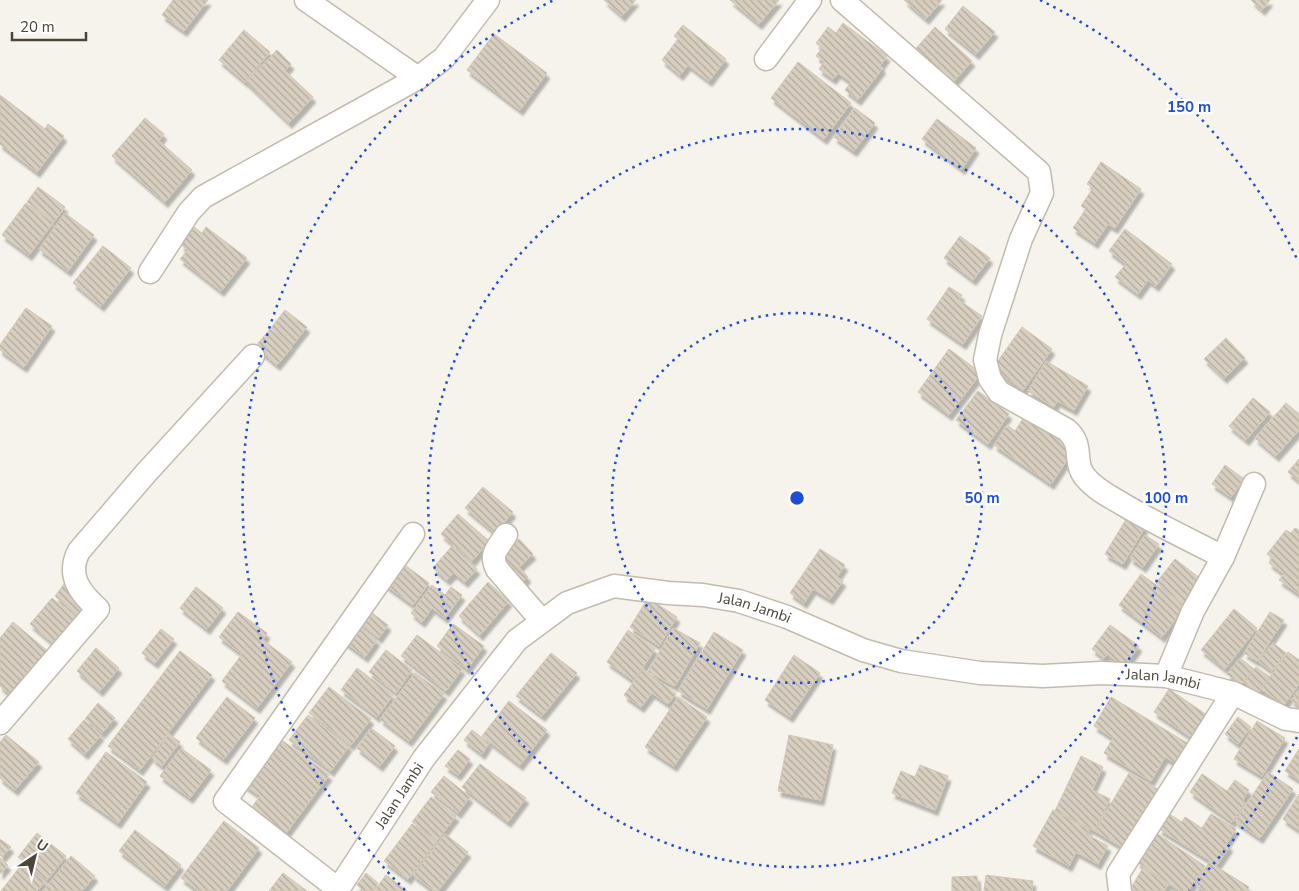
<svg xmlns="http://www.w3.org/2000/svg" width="1299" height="891" font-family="'Nunito Sans',sans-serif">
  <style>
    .building { fill: url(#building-back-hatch); stroke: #d3c7b4; filter: url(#shadow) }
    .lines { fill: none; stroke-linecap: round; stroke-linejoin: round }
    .minor-casing { stroke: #c2bbae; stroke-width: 25 }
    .minor { stroke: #fff; stroke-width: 22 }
    .ring { fill: none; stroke: #1d4ed8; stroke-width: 2.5; stroke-dasharray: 2.5 5 }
    .labels { text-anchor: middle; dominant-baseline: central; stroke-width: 5; stroke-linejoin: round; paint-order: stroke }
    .street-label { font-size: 15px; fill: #4b4439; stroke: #fff }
    .centre { fill: #1d4ed8; stroke: #fff; stroke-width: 2.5 }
    .ring-label { font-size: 15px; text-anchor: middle; font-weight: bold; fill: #1d4ed8; stroke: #fff; stroke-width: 5; stroke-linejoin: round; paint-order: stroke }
  </style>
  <defs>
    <pattern id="building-back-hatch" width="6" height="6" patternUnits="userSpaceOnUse" patternTransform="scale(1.25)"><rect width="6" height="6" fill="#d8cfc1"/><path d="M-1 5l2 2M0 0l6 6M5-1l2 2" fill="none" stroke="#b1aa9e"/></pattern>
    <filter id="shadow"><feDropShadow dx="3" dy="5.5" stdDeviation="1" flood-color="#0004"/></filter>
  </defs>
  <rect width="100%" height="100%" fill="#f6f3ec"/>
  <path class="building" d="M173 0H208L184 31 162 15Z
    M604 0H636L622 16Z
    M730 0H779L759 24Z
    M904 0H942L926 19Z
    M1251 0H1270L1262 10Z
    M963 6 995 32 976 54 945 29Z
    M843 23 887 56 880 66 883 68 858 100 845 90 851 82 838 73 833 79 819 69 824 62 816 56 822 48 816 43 828 27 836 33Z
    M683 25 726 59 709 81 688 65 680 75 662 60 678 39 674 36Z
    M935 27 972 61 948 88 911 54Z
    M244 30 270 52 245 82 219 60Z
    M494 34 547 73 520 110 467 70Z
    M277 50 291 64 285 71 313 97 289 123 246 82Z
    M798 62 851 103 824 139 771 98Z
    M0 95 45 129 48 124 64 136 37 172 0 144Z
    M855 108 875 123 854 151 834 137Z
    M145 118 164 134 159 141 192 170 165 202 112 156Z
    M937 119 976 148 962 169 922 139Z
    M1101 162 1141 189 1115 228 1108 224 1095 243 1073 228 1086 209 1081 206 1093 188 1087 184Z
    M38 187 65 207 54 222 27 202Z
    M26 203 53 223 29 255 2 235Z
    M65 213 94 235 68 271 39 249Z
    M194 227 202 233 206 227 247 258 221 291 180 259 188 250 181 245Z
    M1125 229 1172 264 1156 286 1148 280 1138 294 1115 277 1126 264 1109 251Z
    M960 236 990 258 973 280 944 258Z
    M103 246 131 268 101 306 73 283Z
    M949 287 962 295 959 300 982 316 963 344 927 319Z
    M26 308 52 326 24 367 0 350V345Z
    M285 310 307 327 292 346 271 328Z
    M1022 327 1052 349 1023 390 993 368Z
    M270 329 292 347 277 365 255 347Z
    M1226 338 1245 358 1224 378 1204 359Z
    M949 349 981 373 949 415 918 392Z
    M1046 361 1088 386 1074 410 1057 401 1054 407 1028 391Z
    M978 391 1009 414 988 444 956 420Z
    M1253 398 1270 412 1246 440 1229 426Z
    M1286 403 1299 414V430L1276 456 1255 438Z
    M1026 414 1075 448 1051 484 994 445 1007 425 1015 431Z
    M1299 459V481L1288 472Z
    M1225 465 1244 479 1231 497 1212 484Z
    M483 487 513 512 495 533 465 508Z
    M458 514 489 541 472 561 441 534Z
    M1128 516 1145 527 1123 564 1105 554Z
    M1295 528 1299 530V594L1279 580 1284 574 1269 563 1272 558 1267 554 1286 530 1291 533Z
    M1145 535 1159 544 1143 567 1130 558Z
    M519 539 533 554 519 567 528 577 519 586 495 561Z
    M452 546 477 569 465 582 454 573 447 580 433 568Z
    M820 549 845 565 837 577 843 581 830 599 813 589 804 603 790 593Z
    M1175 559 1205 582 1187 607 1156 583Z
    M401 562 429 583 413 605 384 584Z
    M1141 574 1185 606 1162 637 1119 605Z
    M488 582 509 601 480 635 459 616Z
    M64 584 93 608 83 620 55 596Z
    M432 585 445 595 451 587 462 595 445 618 432 608 422 622 411 613Z
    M196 587 223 608 207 629 180 608Z
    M52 598 82 623 60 649 30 624Z
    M648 598 677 617 659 646 630 627Z
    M367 609 388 625 379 638 358 622Z
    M1234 609 1257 628 1225 669 1201 650Z
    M238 612 267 633 263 640 292 662 257 708 222 681 242 654 219 637Z
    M1270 612 1284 620 1257 661 1244 653Z
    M13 622 50 653 13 697 0 686V638Z
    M354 623 377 640 365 657 342 640Z
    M453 624 484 646 467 669 437 646Z
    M1110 625 1139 646 1124 667 1107 654 1104 658 1092 649Z
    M673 628 700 643 675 686 648 672Z
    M161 629 174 639 155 663 142 653Z
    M628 630 655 649 634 681 607 662Z
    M714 632 743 650 707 709 678 691Z
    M417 635 462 669 446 691 401 656Z
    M1273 643 1286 653 1272 671 1258 661Z
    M96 648 119 668 100 691 77 671Z
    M386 650 412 670 396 693 369 672Z
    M180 651 212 675 140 770 108 746Z
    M1288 652 1299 660V684L1284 705 1261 689Z
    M551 653 577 673 542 716 516 696Z
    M794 655 820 673 790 717 765 700Z
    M1240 658 1254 669 1241 685 1227 674Z
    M1256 667 1270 677 1258 693 1244 682Z
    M357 668 393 695 377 717 341 690Z
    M643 669 676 694 668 704 652 693 641 707 624 695Z
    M415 673 444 694 409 741 380 719Z
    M329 687 371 719 351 745 309 713Z
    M1169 689 1207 715 1192 738 1154 712Z
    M1299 689V706L1291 700Z
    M227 697 255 718 224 759 196 738Z
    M678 697 707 717 674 766 645 747Z
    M1111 697 1189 744 1177 764 1165 757 1151 781 1104 753 1113 738 1094 726Z
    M509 701 547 730 520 765 482 736Z
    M98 703 115 718 102 733 85 719Z
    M308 715 349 746 331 771 289 740Z
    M1238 717 1251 727 1238 744 1225 734Z
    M84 720 101 735 85 754 68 739Z
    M1257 721 1285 738 1262 776 1234 759Z
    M371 728 395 746 380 766 357 748Z
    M472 730 489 743 482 754 464 740Z
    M169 734 180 742 162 766 152 758Z
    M6 735 39 762 15 790 0 778V742Z
    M789 735 833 745 821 800 778 791Z
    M279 738 329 775 284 836 249 811 260 796 244 785Z
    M181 748 211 770 190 798 160 776Z
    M1299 749V780L1285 771Z
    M458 750 470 759 458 775 445 766Z
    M106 752 147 782 118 823 76 793Z
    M1081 756 1103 767 1092 790 1110 799 1095 831 1055 811Z
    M480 764 526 798 508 822 462 787Z
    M920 765 948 776 935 810 892 793 901 771 915 777Z
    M1268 772 1293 789 1260 838 1235 821Z
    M1129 773 1161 791 1127 850 1095 831Z
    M1202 774 1227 791 1235 780 1249 790 1242 801 1245 803 1232 822 1190 792Z
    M444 776 470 797 458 813 431 792Z
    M1299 794V830L1283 819Z
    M431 797 456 816 437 841 412 822Z
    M1053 810 1089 830 1086 834 1108 846 1098 864 1076 852 1069 866 1033 846Z
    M1169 814 1182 822 1185 817 1202 828 1211 814 1236 829 1226 844 1230 846 1217 865 1159 829Z
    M224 821 259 848 227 891H199L181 878Z
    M412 824 436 842 408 879 384 861Z
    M135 830 181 865 165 886 119 851Z
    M37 833 66 856 47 880 18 857Z
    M1156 833 1205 866 1188 891H1180L1137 862Z
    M445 834 468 852 438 891H434L413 875Z
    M0 839 11 847 2 857 0 855Z
    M71 856 95 876 82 891H43Z
    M0 858 8 865 0 874Z
    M1209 862 1249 887 1247 891H1205L1195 885Z
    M22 864 45 881 37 891H1Z
    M1143 868 1169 884 1164 891H1129Z
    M283 873 307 891H269Z
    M366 873 378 883 372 891H364L357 885Z
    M386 875 407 891H374Z
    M986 875 1033 881 1032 891H984Z
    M977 876 978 891H952V877Z"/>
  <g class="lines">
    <g class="minor-casing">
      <g id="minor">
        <path d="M306 0 418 78"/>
        <path d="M842 0 1039 172 1042 193 1021 239 990 335 985 360 990 379 999 392 1067 430C1085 446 1072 463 1086 478 1096 490 1111 497 1124 505 1156 524 1190 540 1223 557"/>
        <path d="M766 59 810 0"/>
        <path d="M150 272 189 212 203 197 418 78 444 58 488 0"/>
        <path d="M506 535C498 548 489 554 497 569L542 621"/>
        <path d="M1166 676 1193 611 1223 557 1254 484"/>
        <path d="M0 723 98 609C80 593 66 575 79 551L146 473 253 356"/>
        <path d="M338 889 225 801 413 534"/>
        <path id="s1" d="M337 891 424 758 517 640 567 603 614 586 668 593 703 595 739 601 787 617 863 650 901 661 980 673 1043 676 1101 673 1166 676 1233 693 1286 719 1299 721"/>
        <path d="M1120 891 1118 874 1233 693"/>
      </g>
    </g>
    <use href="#minor" class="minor"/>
  </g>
  <g class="ring">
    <circle cx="797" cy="498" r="185"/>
    <circle cx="797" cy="498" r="369"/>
    <path d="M1297 737A554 554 0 0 1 1189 890M405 890A554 554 0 0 1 554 0M1040 0A554 554 0 0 1 1297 259"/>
  </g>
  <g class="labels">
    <g class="street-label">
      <text stroke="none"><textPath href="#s1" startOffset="564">Jalan Jambi</textPath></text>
      <text stroke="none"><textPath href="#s1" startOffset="984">Jalan Jambi</textPath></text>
      <text stroke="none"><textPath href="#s1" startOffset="114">Jalan Jambi</textPath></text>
    </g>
  </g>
  <circle cx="797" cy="498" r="8" class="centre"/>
  <g class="ring-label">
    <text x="1189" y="112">150 m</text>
    <text x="982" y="503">50 m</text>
    <text x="1166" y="503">100 m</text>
  </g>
  <g transform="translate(35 856) rotate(35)" stroke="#ffffff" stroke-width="4" paint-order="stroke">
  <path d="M0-4L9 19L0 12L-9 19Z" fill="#4b4439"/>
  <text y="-8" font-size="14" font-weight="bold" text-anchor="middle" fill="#4b4439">U</text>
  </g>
  <path d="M12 32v8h74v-8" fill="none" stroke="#4b4439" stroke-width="2.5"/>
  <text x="20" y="32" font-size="15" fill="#4b4439" stroke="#ffffff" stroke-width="4" paint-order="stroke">20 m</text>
</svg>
